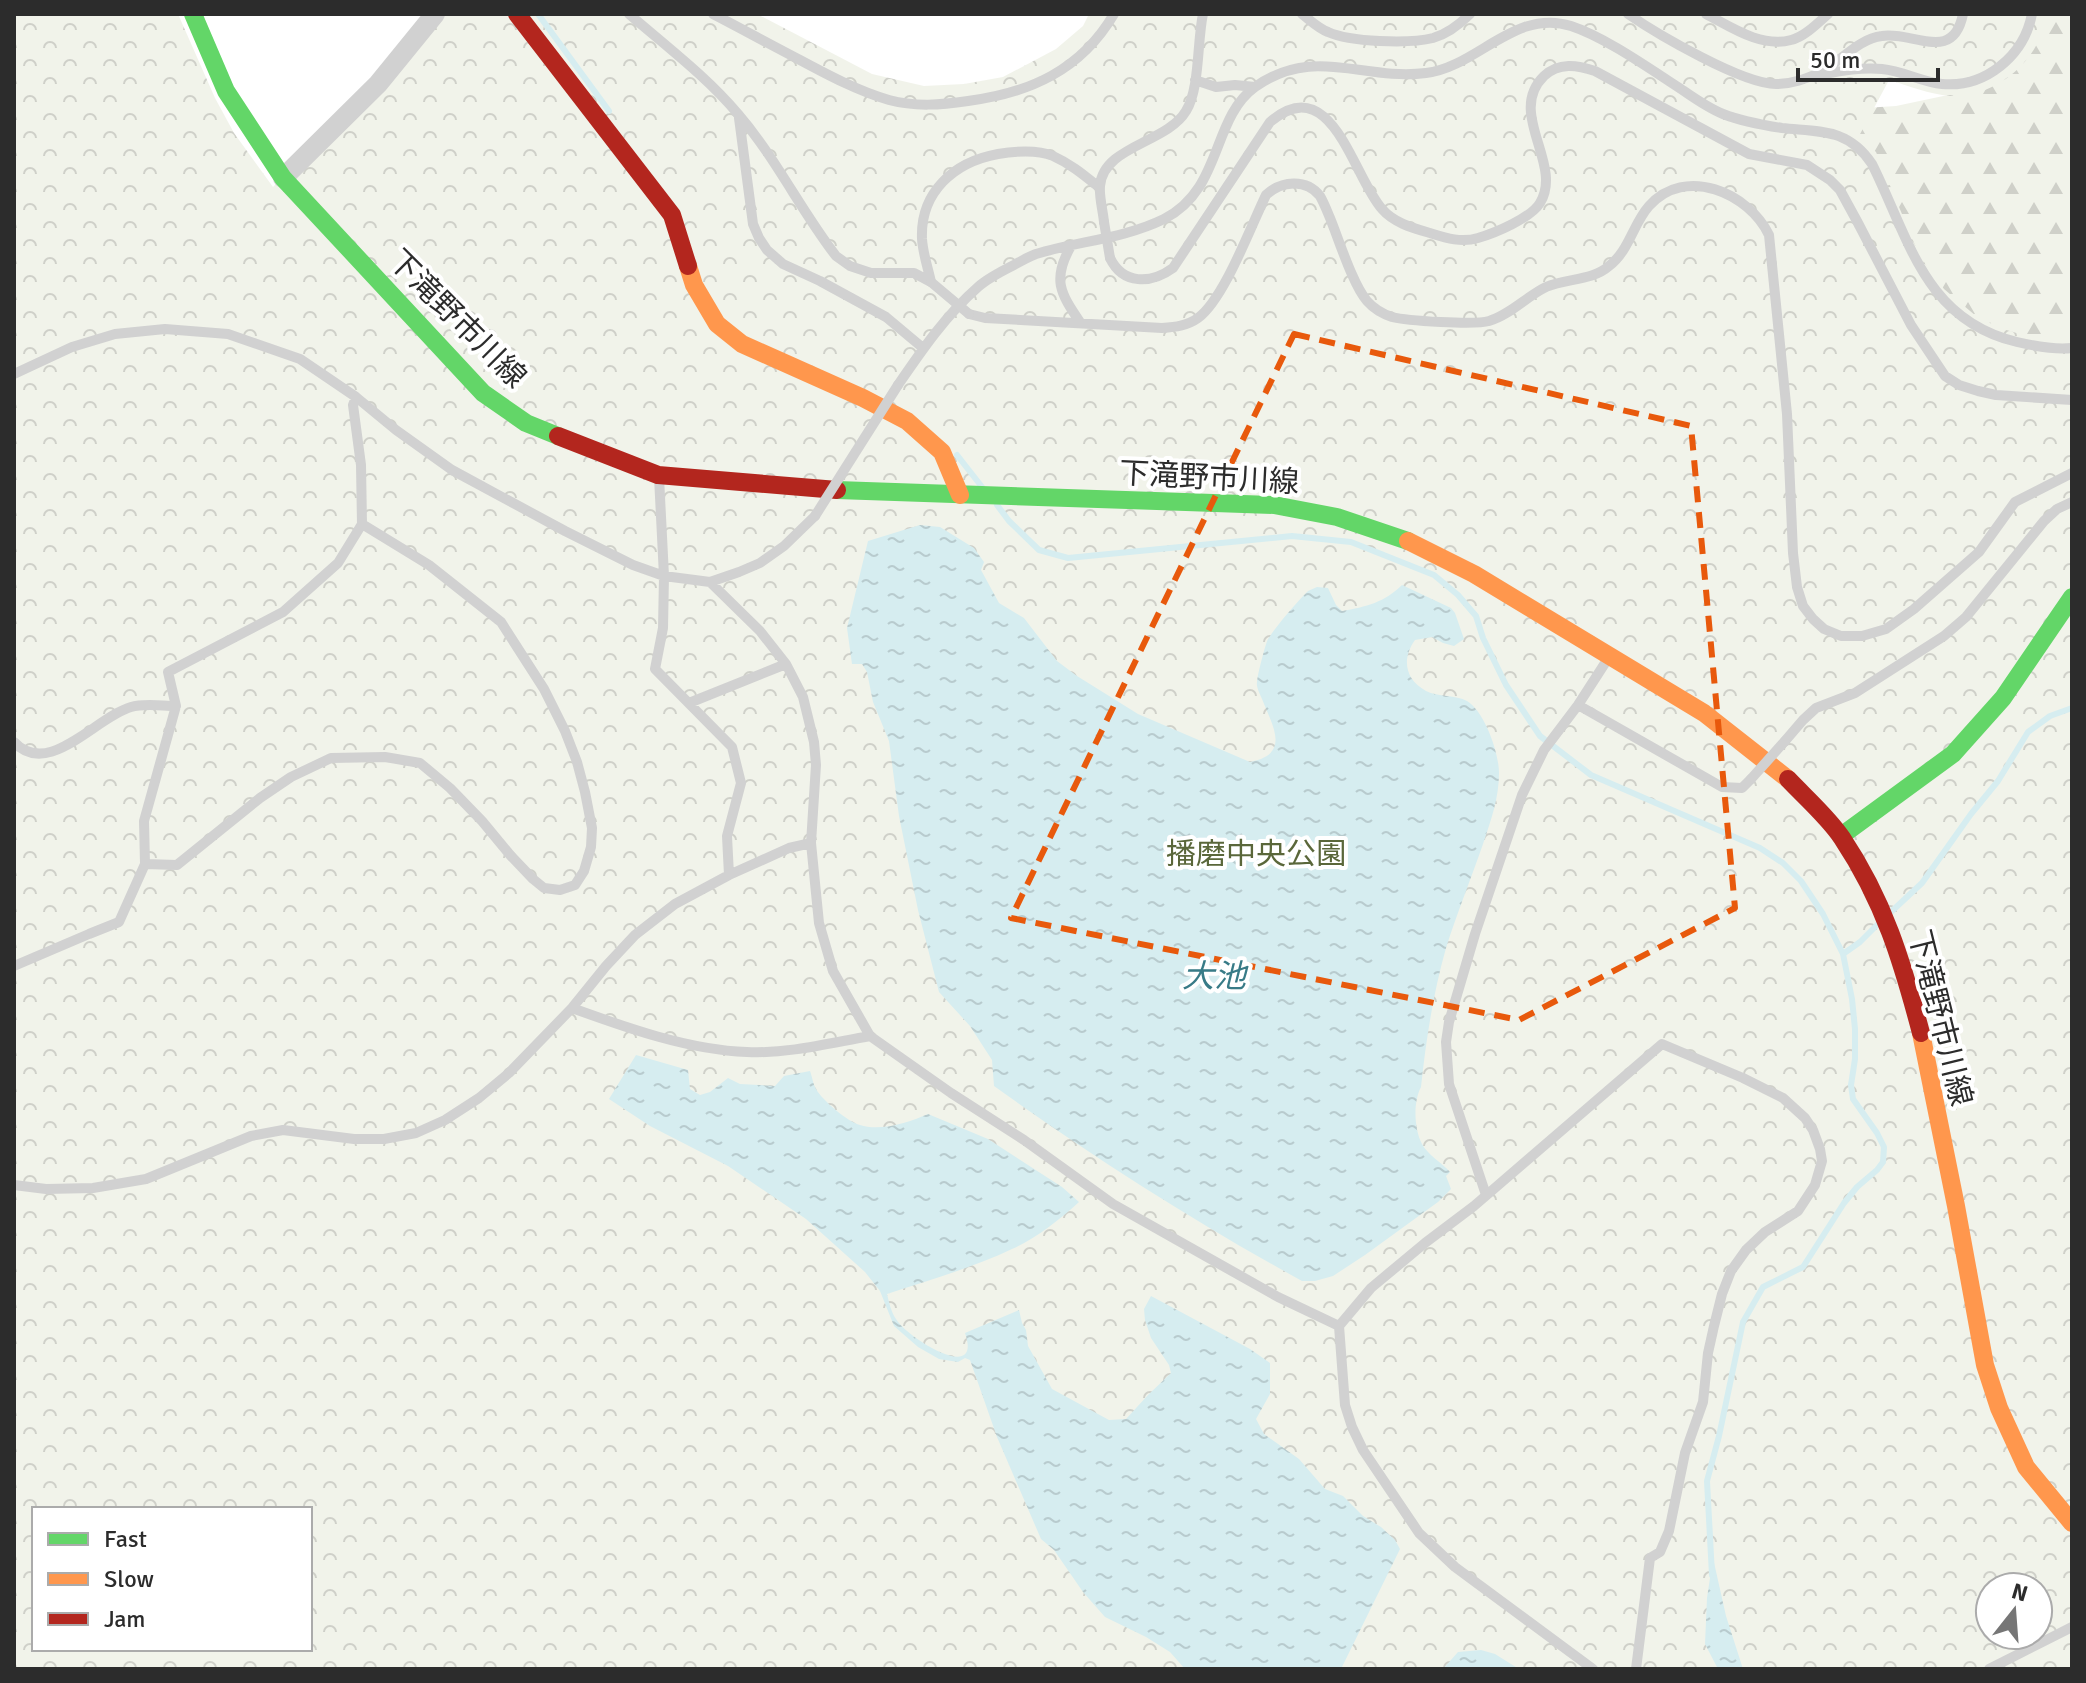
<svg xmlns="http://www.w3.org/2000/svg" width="2086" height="1683" font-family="Signika,'Noto Sans JP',sans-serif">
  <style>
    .forest { fill: url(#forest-firs) }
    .park { fill: url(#park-crowns); fill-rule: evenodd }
    .water { fill: url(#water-ripples) }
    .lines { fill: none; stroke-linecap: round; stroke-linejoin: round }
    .stream { stroke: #d6edf0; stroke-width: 6 }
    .lane { stroke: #d1d1d1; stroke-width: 10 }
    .street { stroke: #d1d1d1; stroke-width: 20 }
    .fast { stroke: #63d668; stroke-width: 18 }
    .slow { stroke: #ff974d; stroke-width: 18 }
    .jam { stroke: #b3261e; stroke-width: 18 }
    .lane-bridge { stroke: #d1d1d1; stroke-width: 10 }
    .marked { fill: none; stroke: #e8590c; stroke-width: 6; stroke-dasharray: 16 10; stroke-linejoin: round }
    .labels { text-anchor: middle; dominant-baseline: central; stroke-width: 8; stroke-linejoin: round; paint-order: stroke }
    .street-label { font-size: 30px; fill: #2c2c2c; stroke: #fff }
    .park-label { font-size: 30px; fill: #5a673a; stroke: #fff }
    .water-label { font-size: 32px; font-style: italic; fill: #387b87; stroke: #fff }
  </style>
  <defs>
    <pattern id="forest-firs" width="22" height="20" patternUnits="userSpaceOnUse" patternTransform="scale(2)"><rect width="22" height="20" fill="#f1f3ea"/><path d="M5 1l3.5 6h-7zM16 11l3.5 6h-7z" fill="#cfd0c9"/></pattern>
    <pattern id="park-crowns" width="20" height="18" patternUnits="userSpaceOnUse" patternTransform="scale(2)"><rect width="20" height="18" fill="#f1f3ea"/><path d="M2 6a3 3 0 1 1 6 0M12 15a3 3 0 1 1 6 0" fill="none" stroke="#cfd0c9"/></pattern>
    <pattern id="water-ripples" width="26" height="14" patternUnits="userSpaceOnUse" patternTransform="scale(2)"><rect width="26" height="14" fill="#d6edf0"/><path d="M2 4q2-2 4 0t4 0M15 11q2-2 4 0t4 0" fill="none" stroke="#b8cbce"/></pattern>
  </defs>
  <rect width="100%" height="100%" fill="#fff"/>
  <path class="forest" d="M1823 14H2072V453L1801 112 1896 106 1948 95Z"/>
  <path class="park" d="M14 14H178L215 98 234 133 273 187 442 14H757L872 74 924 86 964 84 1003 77 1056 49 1083 26 1089 14H2045C2043 24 2042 35 2037 44 2021 75 1985 98 1950 96 1929 94 1909 86 1889 80L1859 136 1876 152 1920 257 1944 289 1976 316 2000 328 2023 335 2072 341V1669H14ZM34 1509H310V1649H34ZM1990 1587H2038V1635H1990Z"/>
  <path class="water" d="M920 525 940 527 974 548 984 562 981 570 999 603 1024 618 1057 661 1077 676 1138 714 1250 762C1291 754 1273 727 1262 699 1260 694 1256 687 1257 682 1257 676 1266 642 1268 639 1277 625 1296 603 1308 591L1317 587 1328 588 1336 605 1342 611C1366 607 1385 602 1402 585L1451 608 1455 613 1464 639 1454 646 1443 643 1432 637 1415 640C1402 658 1404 679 1426 691 1438 697 1456 695 1467 701 1485 712 1499 753 1499 773 1499 798 1491 820 1483 844 1471 879 1457 913 1446 948 1433 994 1426 1040 1421 1087 1413 1102 1414 1129 1422 1144 1427 1154 1442 1163 1450 1172L1446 1176 1451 1189 1438 1202 1365 1255 1333 1276 1315 1281H1302C1195 1222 1093 1157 994 1086L992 1060 970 1026 939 992 918 910 899 816 889 741 873 702 867 672 862 664H852L847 628 868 541Z
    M636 1055 688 1070 690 1089 700 1095 710 1092 728 1078 740 1084 775 1086 784 1076 810 1071C812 1076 813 1084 816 1089 822 1100 848 1122 860 1125 880 1132 910 1122 928 1114L988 1139 1062 1187 1079 1202C1059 1220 1037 1238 1012 1249 972 1268 929 1280 887 1294 889 1302 891 1312 896 1319 907 1338 983 1385 965 1333L1019 1310 1022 1323 1026 1330 1028 1346 1052 1389 1109 1420 1126 1419 1148 1395 1171 1373 1169 1365 1151 1338 1145 1320 1144 1309 1151 1296 1250 1349 1270 1363V1394L1256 1419 1264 1434 1299 1459 1325 1489 1343 1496 1363 1516 1381 1527 1395 1540 1400 1549 1341 1669H1185L1170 1652 1146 1637 1105 1617 1083 1592 1054 1550 1041 1539 997 1437 970 1360 965 1358 958 1362 939 1359 918 1347 894 1326 880 1291 865 1272 806 1219 728 1166 650 1126 609 1099Z
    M1713 1558 1726 1616 1743 1669H1718L1705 1644 1707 1598Z
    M1481 1650 1495 1654 1519 1669H1443L1458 1652Z"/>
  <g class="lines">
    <path class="stream" d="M538 14 609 111
      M957 455 982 487
      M997 505 1009 521 1039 550 1068 558 1292 536 1351 542 1434 575 1458 595 1476 616 1483 638 1506 685 1540 736 1591 775 1760 848 1783 863 1801 881 1823 914 1843 954 1852 999 1855 1029V1059L1851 1085 1853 1099 1877 1133 1884 1147 1883 1162 1877 1170 1857 1187 1844 1203 1803 1267 1763 1287 1743 1322 1719 1436 1707 1481 1712 1575
      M1892 911 1922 883 1971 814 1998 781 2028 732 2050 716 2072 708
      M1843 954 1860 942 1878 924"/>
    <path class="lane" d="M629 14C666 46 707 77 738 114 776 158 801 211 836 256L850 266 871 273H914L931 282
      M713 14C742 29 771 45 800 60 828 75 858 91 889 100 915 107 941 105 968 101 1030 93 1081 70 1114 14
      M1302 14C1310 20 1318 28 1328 32 1350 42 1409 44 1433 38 1447 34 1460 24 1470 14
      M1628 14C1657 34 1744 85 1777 84 1792 84 1805 79 1819 73 1840 63 1857 39 1882 36 1913 31 1953 64 1963 14
      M1706 14C1731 27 1761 48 1791 40 1804 37 1818 23 1828 14
      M1820 75C1841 71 1861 67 1882 69 1903 71 1922 82 1942 84 1985 88 2024 56 2032 14
      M1195 80 1216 87 1235 85 1255 87
      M739 118 753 224 759 238 767 250 783 264 820 281 886 317 923 348
      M1104 222C1103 211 1099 197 1100 186 1103 146 1167 143 1186 111 1200 89 1197 41 1203 14
      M1071 246C1052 279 1060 293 1080 322
      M1110 258C1123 285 1151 284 1173 268L1270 122C1332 69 1353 177 1382 209 1394 223 1413 228 1430 233 1446 238 1461 243 1478 238 1495 233 1531 218 1540 203 1564 164 1506 113 1544 76 1559 62 1577 65 1595 71L1749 154 1807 165 1830 180 1840 190 1858 223 1911 325 1945 376 1959 385 1978 391 1996 395 2072 400
      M931 282C928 268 923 254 922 239 920 192 954 162 998 154 1016 151 1036 149 1053 156 1071 164 1085 176 1100 188
      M969 314 985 318 1162 328C1175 327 1187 326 1198 318 1224 299 1251 226 1266 195 1281 181 1306 178 1320 196 1324 203 1327 211 1330 218 1339 240 1353 285 1367 301 1374 309 1383 314 1392 317 1407 321 1475 325 1489 321 1510 315 1527 296 1546 287 1567 278 1592 281 1609 266 1629 251 1633 224 1649 206 1685 165 1749 193 1769 235L1787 414 1793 553 1797 587 1803 606 1813 619 1824 629 1841 636H1862L1886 629 1914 609 1979 552 2015 502 2072 473
      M14 374 72 347 115 334 165 329 228 334 300 359 356 397 396 430 452 470 565 531 633 565 664 576 710 582 739 572 760 563 784 546 815 516
      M898 385C922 350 946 315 978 287 988 278 1002 271 1014 265 1021 261 1028 257 1036 254 1079 241 1123 239 1164 219 1223 189 1211 119 1255 87 1314 45 1362 81 1426 73 1477 67 1515 8 1571 26 1605 37 1650 69 1681 89 1694 98 1708 108 1723 114 1741 121 1762 125 1782 128 1820 132 1848 128 1872 164 1909 238 1924 320 2017 342 2034 346 2055 350 2072 348
      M659 477 664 576 663 628 655 669 732 747 741 783 727 836 729 875
      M710 582 760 631 786 664 803 697 814 742 816 765 811 843 819 923 833 971 870 1036 951 1093 1024 1140 1113 1204 1278 1297 1339 1326
      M689 703 786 664
      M1578 705 1722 787 1742 788 1751 779
      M1785 741 1803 720 1816 708 1855 693 1944 636 1966 617 2044 521 2057 509 2072 502
      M14 742C48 779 96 717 131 707 144 703 162 706 176 706
      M145 864 177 865 260 798 291 777 331 758 385 757 420 763 450 788 482 821 511 856 533 879 544 888 560 890 575 885 584 871 591 847 592 828 585 792 577 762 565 731 544 689 501 622 429 565 362 524
      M14 966 89 934 119 922 145 864 144 821 176 706 168 672 283 612 338 563 362 524 361 465 353 405 356 397
      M572 1008C627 1028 689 1050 747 1052 788 1054 830 1043 870 1036
      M14 1185 46 1189 93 1188 146 1179 251 1136 283 1130 354 1139H384L416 1133 445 1120 479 1098 509 1073 572 1008 606 966 635 935 675 904 729 875 789 848 811 843
      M1486 1195 1449 1084 1446 1042 1449 1022 1475 934 1522 795 1544 750 1578 705 1609 657
      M1593 1669 1455 1567 1419 1533 1363 1450 1352 1427 1345 1405 1339 1326 1371 1288 1425 1243 1474 1206 1662 1044 1743 1078 1783 1098 1805 1118 1813 1130 1820 1149 1822 1161 1815 1185 1798 1211 1765 1232 1746 1250 1731 1271 1722 1294 1714 1326 1708 1353 1703 1402 1685 1453 1669 1531 1660 1552 1650 1558 1636 1669
      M1989 1669 2072 1627"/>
    <path class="street" d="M283 178 378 84 435 14"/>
    <path class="fast" d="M193 14 226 91 283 178 483 393 526 423 558 436
      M837 490 1274 505 1337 517 1408 541
      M1841 836 1953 754 2003 698 2072 597"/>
    <path class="slow" d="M688 266 694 285 717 324 742 344 863 398 907 421 942 452 960 495
      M1408 541 1474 574 1704 713 1788 779
      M1921 1033 1956 1206 1985 1365 1999 1408 2026 1467 2072 1523"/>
    <path class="jam" d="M517 14 672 215 688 266
      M558 436 658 475 837 490
      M1788 779C1805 797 1829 818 1842 838 1884 901 1902 961 1921 1033"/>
    <path class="lane-bridge" d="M1104 222 1110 258
      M931 282 969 314
      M815 516 898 385
      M1751 779 1785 741"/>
  </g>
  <path class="marked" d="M1294 334 1691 426 1735 908 1519 1020 1011 918Z"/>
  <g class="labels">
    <g class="street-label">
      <text transform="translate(457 319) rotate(45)">下滝野市川線</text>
      <text transform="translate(1209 478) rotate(3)">下滝野市川線</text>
      <text transform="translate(1940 1018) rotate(76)">下滝野市川線</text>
    </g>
    <g class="park-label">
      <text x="1256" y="854">播磨中央公園</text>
    </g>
    <g class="water-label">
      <text x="1214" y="976">大池</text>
    </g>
  </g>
  <rect width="2086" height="1683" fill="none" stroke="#2c2c2c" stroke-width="32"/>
  <rect x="32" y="1507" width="280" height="144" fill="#ffffff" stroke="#ababab" stroke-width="2"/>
  <rect x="48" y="1533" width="40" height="12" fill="#63d668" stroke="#ababab" stroke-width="2"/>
  <text x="104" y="1547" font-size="24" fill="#2c2c2c">Fast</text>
  <rect x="48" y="1573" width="40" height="12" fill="#ff974d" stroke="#ababab" stroke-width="2"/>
  <text x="104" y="1587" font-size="24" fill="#2c2c2c">Slow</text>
  <rect x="48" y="1613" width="40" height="12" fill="#b3261e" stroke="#ababab" stroke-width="2"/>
  <text x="104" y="1627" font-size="24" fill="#2c2c2c">Jam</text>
  <g transform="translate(2014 1611) rotate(17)"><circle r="38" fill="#ffffff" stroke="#ababab" stroke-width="2"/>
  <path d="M0-6L14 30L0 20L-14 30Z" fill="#767676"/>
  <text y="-12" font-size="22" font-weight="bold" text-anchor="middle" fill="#2c2c2c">N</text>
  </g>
  <path d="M1798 68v12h140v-12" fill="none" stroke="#2c2c2c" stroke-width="4"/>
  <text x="1810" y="68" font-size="24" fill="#2c2c2c" stroke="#ffffff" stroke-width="6" paint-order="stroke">50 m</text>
</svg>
